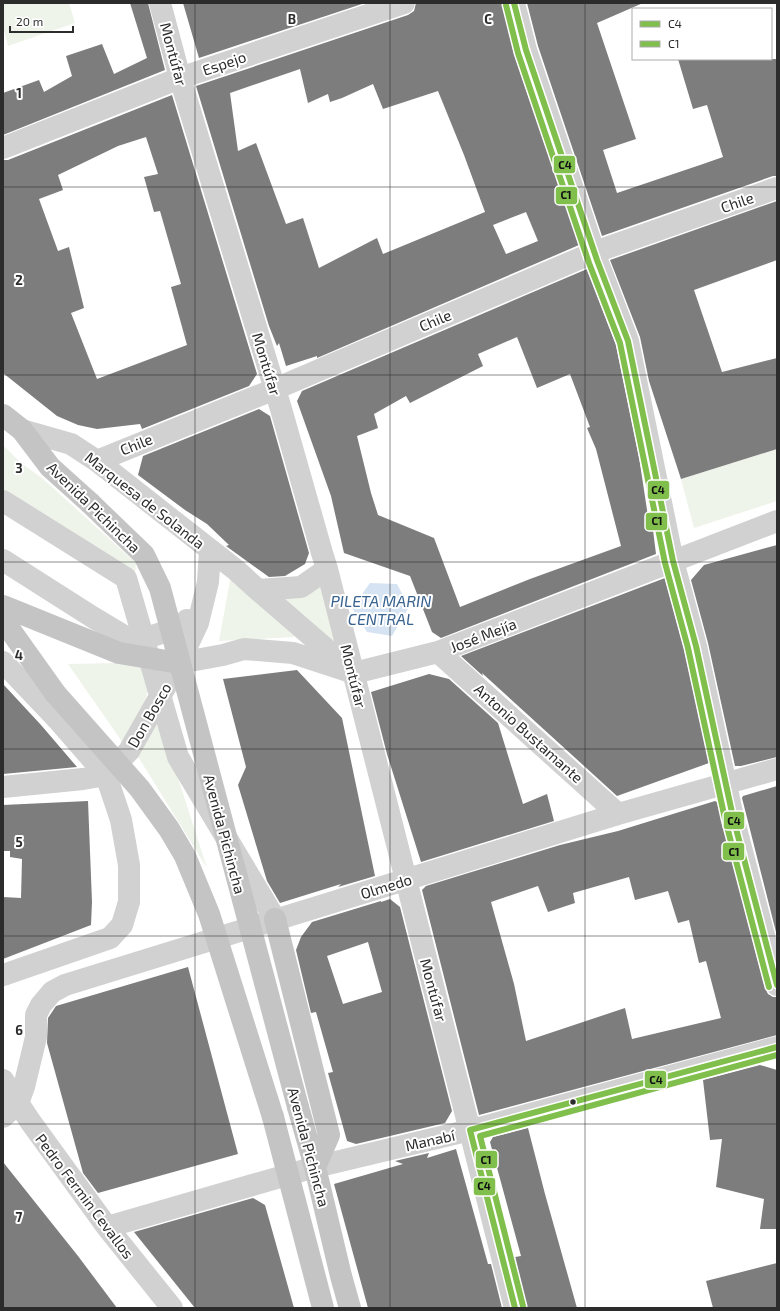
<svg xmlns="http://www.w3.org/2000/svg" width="780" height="1311" font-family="'Exo 2',sans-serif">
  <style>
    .green { fill: #eef4ea }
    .water { fill: #d6e3f2 }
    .building { fill: #7d7d7d; fill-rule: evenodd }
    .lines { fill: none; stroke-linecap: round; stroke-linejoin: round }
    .minor { stroke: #d1d1d1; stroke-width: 22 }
    .major { stroke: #c4c4c4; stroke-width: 22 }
    .major-bridge { stroke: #c4c4c4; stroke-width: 22 }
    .bus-1-casing { stroke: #fff; stroke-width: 9 }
    .bus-2-casing { stroke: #fff; stroke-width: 9 }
    .bus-1 { stroke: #80bf4c; stroke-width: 6 }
    .bus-2 { stroke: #80bf4c; stroke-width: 6 }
    .grid { fill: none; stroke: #2c2c2c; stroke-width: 1; stroke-opacity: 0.55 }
    .bus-dot { fill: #2c2c2c; stroke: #fff; stroke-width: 1.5 }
    .labels { text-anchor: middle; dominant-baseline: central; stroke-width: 4; stroke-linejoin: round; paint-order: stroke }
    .street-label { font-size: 15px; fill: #2c2c2c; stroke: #fff }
    .water-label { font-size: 16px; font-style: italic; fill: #396390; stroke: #fff }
    .grid-label { font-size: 13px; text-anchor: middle; font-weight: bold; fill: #2c2c2c; stroke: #fff; stroke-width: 4; stroke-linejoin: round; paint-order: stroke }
    .line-badge { stroke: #fff; stroke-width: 1.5 }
    .pale-badge-label { font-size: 11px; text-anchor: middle; font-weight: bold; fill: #111 }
  </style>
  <rect width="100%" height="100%" fill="#fff"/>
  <path class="green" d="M3 3H69L75 23 8 46 3 27Z
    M3 445 21 463 42 478 136 563 135 575 3 493Z
    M777 449V501L694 528 681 479Z
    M231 575 295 637 219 641Z
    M321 583 342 654 276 595Z
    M118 663 143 666 148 691 140 716 123 743 68 664Z
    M157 713 207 868 137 755Z"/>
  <path class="water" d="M370 583 397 584 409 607 392 636 367 632 352 608Z"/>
  <path class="building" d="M130 3H148L165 70 3 135V93L39 80 44 92 72 76 66 56 102 44 114 74 147 58Z
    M183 3H365L199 58Z
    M416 3H502L514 54 579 245 317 358V356L286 366 279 343 277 346 269 326 196 86 408 15 414 11ZM300 69 308 103 328 94 330 102 342 98 373 84 383 109 438 91 464 155 485 212 383 254 377 238 319 268 303 218 286 224 256 143 238 151 230 93ZM526 212 538 241 506 254 493 225Z
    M527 3H643L597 23 636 139 603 150 617 193 703 164 723 157 707 105 693 109 678 59H777V176H773L602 236 538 46Z
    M172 95 257 374 249 386 142 429 140 424 97 429 78 425 57 416 3 373V160H8ZM146 137 158 174 144 177 154 212 160 211 181 284 171 287 187 345 97 379 71 313 84 308 69 247 58 251 39 199 63 190 58 175 118 146Z
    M777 201V260L694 290 722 372 777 358V449L681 479 649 381 640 337 610 260Z
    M587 269 616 345 639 457 649 523 652 522 656 554 441 638 432 632 410 576 344 553 331 496 297 401 302 391ZM517 337 537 388 570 374 590 427 587 428 596 449 621 546 530 579 460 607 434 538 378 515 371 493 357 436 378 428 374 414 406 396 410 403 483 366 478 354Z
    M259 409 270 416 309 553 305 564 285 576 269 577 226 546 229 545 207 524 185 510 138 475 143 456Z
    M777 545V757L741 766H735L708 643 691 580 704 565Z
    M665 578 684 649 709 763 617 796 482 673 483 676 461 656Z
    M297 670 342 718 375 876 338 887 341 884 280 903 267 881 238 785 246 767 223 679Z
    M429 674 449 679 498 723 523 804 547 794 554 821 421 862 387 754 371 692Z
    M3 684 41 725 77 767 3 774Z
    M777 786V936L742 798 743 796Z
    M88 801 92 902 91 925 3 959V897L21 898 22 859 10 857V851H3V805Z
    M715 801 717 802 765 988 768 994 773 997H777V1035L479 1115 422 890 426 886 560 845 618 831ZM629 877 635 900 668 891 678 923 689 920 699 963 706 961 721 1018 632 1039 625 1008 526 1041 514 984 491 902 538 886 548 912 575 903 573 893Z
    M390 899 400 907 452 1111 445 1123 356 1144 347 1141 328 1073 333 1072 316 1012 311 1013 296 950 301 937 312 922 381 901V902ZM368 942 382 992 343 1004 327 956Z
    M188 967 238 1154 98 1193 83 1173 47 1043 48 1018 56 1006Z
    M760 1065 777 1070V1229H760L764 1199 716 1187 722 1139 710 1140 703 1080Z
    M528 1128 545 1194 577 1308H527L515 1257 521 1256 490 1142 493 1137Z
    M456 1149 488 1264H491L502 1308H368L334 1184 403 1164 395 1161 429 1153 427 1158Z
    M3 1162 78 1256 117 1308H3Z
    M253 1198 265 1205 294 1308H195L134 1232Z
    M777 1263V1308H713L706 1281Z"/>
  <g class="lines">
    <path class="minor" d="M160 3 180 78 281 409 322 553 327 569C390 815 453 1061 515 1308
      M514 3 526 50 597 260 628 341 673 561 696 646 733 817 777 985
      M3 148 180 78 404 3
      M22 430 71 444 97 461 236 570 258 590 301 587 327 569
      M97 461 275 389 595 252 777 188
      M3 501 126 578 178 757 275 919
      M3 560 94 618 124 636 143 639 180 627 187 620
      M258 590 347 667
      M438 652 618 814
      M3 662 59 721 106 775 121 820 129 865V902L122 925 110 938 3 975
      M179 663 223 655 244 649 293 653 354 673 438 652 777 521
      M3 787 83 779 106 775 129 751 179 663 198 623 208 582 210 550
      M3 1080 30 1121 107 1227 172 1308
      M3 1117 18 1103 24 1087 36 1037V1015L41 1005 52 992 65 985 618 814 777 769
      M107 1227 315 1167 483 1127 777 1047"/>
    <path class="major" d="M3 415 22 430 50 467 90 503
      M3 606 119 653 179 663
      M3 620 55 693
      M275 919 329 1135 315 1167
      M298 1107 315 1167 341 1276 350 1308
      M273 1117 323 1308"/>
    <path class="major-bridge" d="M90 503 144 555 160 588 298 1107
      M55 693 140 789 169 829 185 856 209 914 273 1117"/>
    <g class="bus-1-casing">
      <path id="bus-1" d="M514 3 526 50 597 260 628 341 673 561 696 646 733 817 777 985
        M515 1308 470 1130 777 1047"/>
    </g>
    <g class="bus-2-casing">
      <path id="bus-2" d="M506 5 518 53 589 263 620 343 665 563 688 648 725 819 769 987
        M523 1306 480 1136 777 1055"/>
    </g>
    <use href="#bus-1" class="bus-1"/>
    <use href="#bus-2" class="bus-2"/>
  </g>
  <path class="grid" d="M195 3V1308M390 3V1308M585 3V1308M3 187H777M3 375H777M3 562H777M3 749H777M3 936H777M3 1124H777"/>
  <circle class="bus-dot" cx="573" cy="1102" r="3.5"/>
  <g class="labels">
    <g class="street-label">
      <text transform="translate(174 54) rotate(75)">Montúfar</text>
      <text transform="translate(224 63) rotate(-19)">Espejo</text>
      <text transform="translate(737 202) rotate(-19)">Chile</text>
      <text transform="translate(435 320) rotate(-23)">Chile</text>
      <text transform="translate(267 364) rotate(73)">Montúfar</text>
      <text transform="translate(136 444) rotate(-22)">Chile</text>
      <text transform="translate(145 500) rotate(38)">Marquesa de Solanda</text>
      <text transform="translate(94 507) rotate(44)">Avenida Pichincha</text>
      <text transform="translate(483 635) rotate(-21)">José Mejía</text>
      <text transform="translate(354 676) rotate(76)">Montúfar</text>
      <text transform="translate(149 715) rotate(-60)">Don Bosco</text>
      <text transform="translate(529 733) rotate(42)">Antonio Bustamante</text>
      <text transform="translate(225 834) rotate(75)">Avenida Pichincha</text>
      <text transform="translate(386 886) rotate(-17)">Olmedo</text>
      <text transform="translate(434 990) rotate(75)">Montúfar</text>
      <text transform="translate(430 1140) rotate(-13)">Manabí</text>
      <text transform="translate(309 1147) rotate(75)">Avenida Pichincha</text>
      <text transform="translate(85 1196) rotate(53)">Pedro Fermin Cevallos</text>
    </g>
    <g class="water-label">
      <text x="381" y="600">PILETA MARIN<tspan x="381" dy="18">CENTRAL</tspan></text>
    </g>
  </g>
  <g class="grid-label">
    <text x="292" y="24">B</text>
    <text x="488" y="24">C</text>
    <text x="19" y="98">1</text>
    <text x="19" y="285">2</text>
    <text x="19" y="473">3</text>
    <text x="19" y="660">4</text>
    <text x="19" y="847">5</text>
    <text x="19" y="1035">6</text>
    <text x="19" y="1222">7</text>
  </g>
  <g class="line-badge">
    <rect x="553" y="155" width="23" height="19" rx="4" fill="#80bf4c"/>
    <rect x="555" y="186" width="23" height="19" rx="4" fill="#80bf4c"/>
    <rect x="647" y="480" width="23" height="20" rx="4" fill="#80bf4c"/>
    <rect x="645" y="512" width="23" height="19" rx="4" fill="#80bf4c"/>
    <rect x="723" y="811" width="22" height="19" rx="4" fill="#80bf4c"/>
    <rect x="722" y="842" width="23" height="19" rx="4" fill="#80bf4c"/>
    <rect x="644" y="1070" width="23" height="19" rx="4" fill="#80bf4c"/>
    <rect x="475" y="1150" width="23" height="19" rx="4" fill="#80bf4c"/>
    <rect x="473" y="1177" width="23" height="19" rx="4" fill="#80bf4c"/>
  </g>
  <g class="pale-badge-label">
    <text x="565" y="169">C4</text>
    <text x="566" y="199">C1</text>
    <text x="658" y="494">C4</text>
    <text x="657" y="525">C1</text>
    <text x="734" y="825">C4</text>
    <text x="734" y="856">C1</text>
    <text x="656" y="1084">C4</text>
    <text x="486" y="1164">C1</text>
    <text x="484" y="1190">C4</text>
  </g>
  <rect width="780" height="1311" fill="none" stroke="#2c2c2c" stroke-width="8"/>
  <rect x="632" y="8" width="140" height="52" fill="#ffffff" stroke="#ababab"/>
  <rect x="640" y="21" width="20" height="6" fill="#80bf4c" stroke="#ababab"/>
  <text x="668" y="28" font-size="12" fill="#2c2c2c">C4</text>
  <rect x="640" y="41" width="20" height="6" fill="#80bf4c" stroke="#ababab"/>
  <text x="668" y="48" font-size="12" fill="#2c2c2c">C1</text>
  <path d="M10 26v6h63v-6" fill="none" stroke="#2c2c2c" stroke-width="2"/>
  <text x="16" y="26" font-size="12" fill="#2c2c2c" stroke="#ffffff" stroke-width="3" paint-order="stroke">20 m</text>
</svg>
